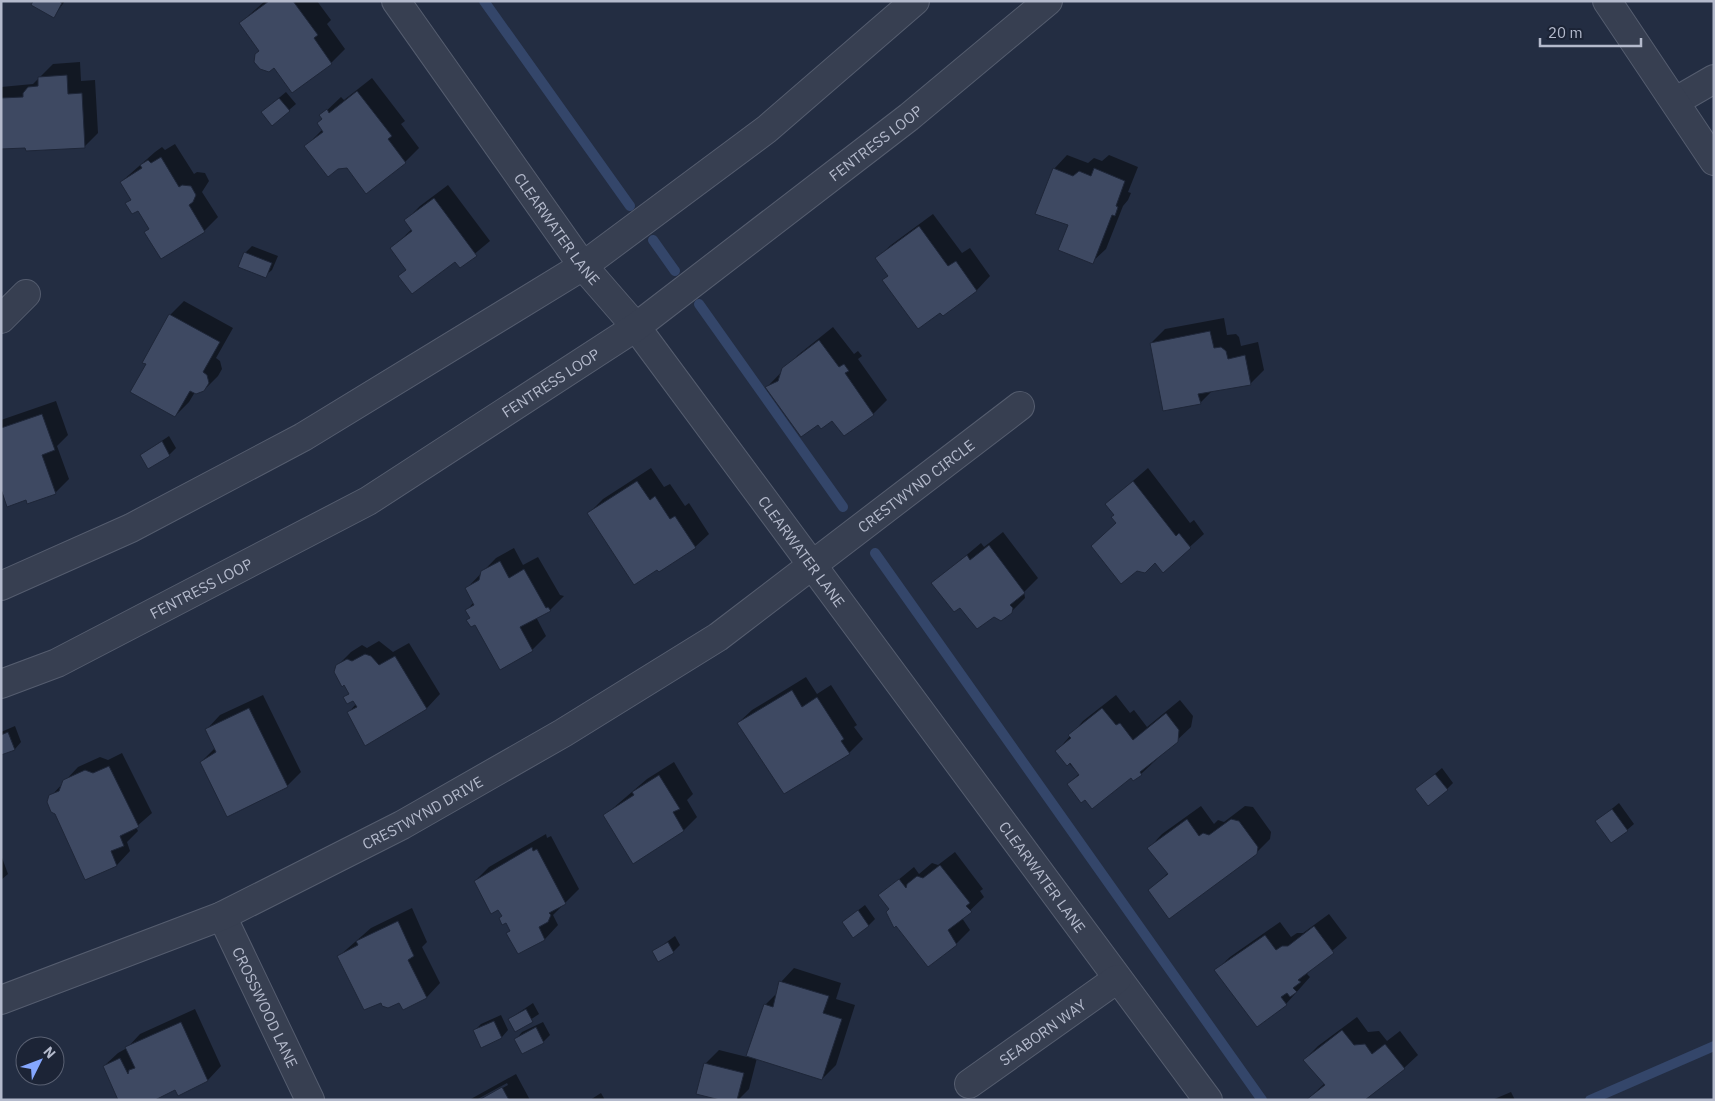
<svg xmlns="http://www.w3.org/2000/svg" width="1715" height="1101" font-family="'IBM Plex Sans',sans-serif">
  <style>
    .shadow { fill: #0007 }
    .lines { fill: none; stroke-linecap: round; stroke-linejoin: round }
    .stream { stroke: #34466a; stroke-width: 10 }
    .building { fill: #3e4962; stroke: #1e2638 }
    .minor-casing { stroke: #555d6f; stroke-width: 30 }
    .tertiary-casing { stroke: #555d6f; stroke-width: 30 }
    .minor { stroke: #373f51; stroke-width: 28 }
    .tertiary { stroke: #373f51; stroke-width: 28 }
    .labels { text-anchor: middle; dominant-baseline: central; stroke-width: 4; stroke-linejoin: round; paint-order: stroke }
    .street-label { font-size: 15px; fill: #b4bacc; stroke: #1c2436 }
  </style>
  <rect width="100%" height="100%" fill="#232d42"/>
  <path class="shadow" d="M35 1H65L54 16Z
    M265 1H317L331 20 327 24 345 49 331 63 292 91 240 23Z
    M80 62 81 81 95 80 98 133 84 147 1 148V87L33 84 53 64Z
    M372 78 405 121 401 124 419 148 405 162 366 192 348 167 306 146 323 129 321 116 341 97 344 100Z
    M286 92 296 104 289 110 262 112Z
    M175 144 194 174 197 172 205 173 209 181 202 192 218 217 204 231 150 228 138 209 127 203 132 199 121 182 155 152 162 147 165 150Z
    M1067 155 1088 163 1094 158 1102 161 1109 155 1138 167 1128 192 1131 193 1128 200 1123 206 1106 249 1092 262 1069 224 1054 169Z
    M448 185 490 241 460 266 456 260 400 276 407 269 392 248 412 229 406 220 420 206Z
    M933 214 962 253 970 248 990 276 977 290 943 314 884 280 889 275 877 258 891 245Z
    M252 246 278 256 272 270 265 276 240 267 246 252Z
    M184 301 233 328 216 358 220 361 222 369 218 376 204 390 195 392 189 402 175 416 147 364 144 362 170 315Z
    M1224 318 1227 335 1236 334 1239 337 1241 346 1258 342 1264 370 1250 384 1213 390 1200 403 1151 343 1165 329Z
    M833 327 854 354 858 351 862 356 858 359 887 400 873 414 845 435 832 420 767 387 798 355Z
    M56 401 68 435 57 446 69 479 55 493 27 499 1 486V420Z
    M169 436 176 448 169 455 148 467 141 455Z
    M651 468 664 487 670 484 685 506 689 503 709 534 695 547 589 513 603 499Z
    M1148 468 1190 523 1194 520 1204 534 1163 571 1117 523 1115 515 1106 504Z
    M1003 532 1038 578 1024 592 1025 598 1011 612 994 615 960 606 933 583 981 543 984 547Z
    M514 548 523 565 538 557 560 595 564 596 550 610 536 617 546 636 532 650 468 620 471 617 467 610 474 602 466 589 496 558Z
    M379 641 393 652 409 643 440 694 427 708 366 745 348 713 356 704 354 699 345 697 350 692 337 666 351 652 362 645 367 648Z
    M806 677 817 694 831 685 857 725 854 727 863 739 849 753 738 723 752 710Z
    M263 695 301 772 287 786 201 762 215 748 207 729 220 715Z
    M1116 695 1130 713 1134 710 1147 727 1180 700 1193 716 1191 727 1141 774 1085 798 1068 784 1079 774 1057 751 1083 721Z
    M15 726 21 742 15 749 1 754V732Z
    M122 753 152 813 136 827 138 831 127 842 130 851 117 865 85 879 51 796 78 767 100 757 108 760Z
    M674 762 693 794 687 800 697 817 684 830 605 815 647 779Z
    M1442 768 1453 783 1447 789 1424 783Z
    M1619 803 1634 824 1627 830 1597 821Z
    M1201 806 1214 824 1218 820 1224 822 1245 806 1253 807 1271 832 1270 839 1256 853 1150 890 1169 872 1149 848 1162 834Z
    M546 834 547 838 551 836 579 889 553 915 558 925 545 939 518 953 508 933 511 929 506 921 500 918 503 915 475 881 489 867Z
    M955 852 983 889 980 891 984 897 962 918 970 930 956 944 890 909 880 895 914 867 919 874 932 863 938 865Z
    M1 855 8 874 1 880Z
    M865 905 875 919 869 925 843 922Z
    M412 908 427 942 422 947 440 983 427 997 381 1001 339 956 371 928Z
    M1329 914 1347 938 1313 967 1307 974 1310 977 1286 1004 1216 970 1230 957 1280 922 1291 937 1297 933H1303Z
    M675 936 680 945 673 952H653Z
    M794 968 841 983 836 999 855 1005 836 1065 822 1079 757 1058 749 1089 738 1100H725L705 1064 719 1050 747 1057 765 1005 778 992 781 982Z
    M533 1003 539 1014 515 1030 509 1019Z
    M195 1009 221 1066 208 1080 178 1094 176 1089 152 1100 104 1066 118 1053 127 1048 140 1034Z
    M501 1015 508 1030 502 1037 482 1046 475 1030 481 1024Z
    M1357 1017 1368 1032 1379 1031 1387 1041 1400 1031 1418 1055 1404 1068 1307 1100 1325 1083 1304 1060 1318 1046Z
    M543 1022 550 1035 543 1042 516 1039 522 1032Z
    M516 1074 530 1100H481L508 1085 507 1083 476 1100H469Z
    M1511 1092 1515 1100H1492Z
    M601 1093 605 1100H590Z"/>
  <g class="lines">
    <path class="stream" d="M484 1 630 206
      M653 240 675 271
      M699 304 843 507
      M875 553 1262 1100
      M1590 1100 1714 1046"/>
  </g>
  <path class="building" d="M33 1H59L62 3 54 18 31 5Z
    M269 1H293L318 35 314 38 332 64 292 93 274 68 269 72 260 69 254 62 255 54 259 51 239 23Z
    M67 75 68 94 82 93 85 148 26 151 25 148 1 149V98L23 97V93L28 87 38 86V77Z
    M357 91 392 136 388 139 406 163 366 194 347 168 338 169 328 177 304 146 323 132 317 123 322 119 319 115 327 109 329 113Z
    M279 98 290 111 272 126 261 112Z
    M161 157 179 187 182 185 191 186 196 195 193 202 189 205 205 232 161 259 144 232 149 229 138 211 132 214 125 203 131 200 120 182 142 168 140 165 148 160 151 163Z
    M1053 168 1073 176 1079 171 1091 176 1094 168 1125 181 1116 206 1118 207 1115 216 1112 215 1093 264 1058 250 1068 225 1035 214Z
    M434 198 477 256 460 268 455 262 412 294 398 276 406 270 390 248 412 231 404 220Z
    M919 226 948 266 956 261 977 291 943 316 940 313 918 329 882 280 888 276 875 258Z
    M244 252 272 263 266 278 238 267Z
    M169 314 220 342 203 372 207 375 209 383 204 391 196 394 190 391 175 417 130 392 146 364 142 363Z
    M1210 331 1214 348 1221 347 1226 351 1228 359 1245 355 1251 385 1198 394 1201 404 1163 411 1150 343Z
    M819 340 839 367 844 364 849 371 845 373 874 415 844 436 832 421 821 429 818 425 801 437 765 387 778 381 782 368Z
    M42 414 55 450 42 455 56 494 27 504 26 500 7 507 1 489V428Z
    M162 441 170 456 148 469 140 455Z
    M637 481 650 500 655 496 670 519 675 516 696 548 659 572 657 570 634 585 587 513Z
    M1133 481 1176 536 1179 533 1191 548 1163 573 1155 563 1145 573 1137 571 1121 584 1091 546 1116 523 1111 517 1114 515 1105 504Z
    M989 545 1025 593 1010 605 1013 608 1012 613 1001 621 994 617 977 629 960 608 954 612 931 583 967 555 970 560Z
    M500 561 509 578 524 569 546 608 548 607 551 611 520 627 533 651 500 670 475 625 471 627 466 620 470 618 465 610 474 605 465 588 479 580 481 571Z
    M365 654 371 656 379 665 395 656 427 709 365 746 347 712 357 707 353 701 347 704 343 697 349 694 344 685 342 687 334 672 336 665 347 659 352 661Z
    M792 690 802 707 817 697 844 739 841 741 850 754 784 794 737 723Z
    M249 708 288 787 227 817 200 762 216 752 205 729Z
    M1102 708 1116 725 1120 723 1133 740 1166 713 1179 730 1178 742 1140 772 1142 775 1133 781 1131 778 1092 809 1085 800 1081 803 1067 784 1079 775 1070 763 1067 766 1055 751 1071 738 1068 735Z
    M8 732 15 750 1 755V735Z
    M109 766 139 827 120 836 124 846 111 851 117 866 85 880 55 814 51 812 47 802 49 795 59 791 63 780 85 770 93 773Z
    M1435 774 1448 790 1428 806 1415 789Z
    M659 775 680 809 673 812 684 831 633 864 603 815 634 795 632 792Z
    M1612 809 1628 831 1611 843 1595 821Z
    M1187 819 1199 836 1203 833 1209 835 1231 819 1239 821 1258 847 1257 854 1169 919 1148 890 1168 874 1147 848Z
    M532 847 533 851 537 849 566 904 549 913 551 915 548 922 539 927 545 940 518 954 506 933 510 931 506 923 502 925 499 918 502 916 498 910 491 914 474 881Z
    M940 865 970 903 966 906 972 912 948 930 957 945 928 967 896 926 894 928 886 912 889 909 878 895 899 879 906 888 907 884 917 876 923 878Z
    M858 910 869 926 853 938 842 922Z
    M398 921 414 956 408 960 427 998 403 1010 399 1003 388 1008 382 1006 381 1003 364 1010 337 956 358 945 356 941Z
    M1314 926 1334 953 1298 980 1301 982 1293 988 1297 992 1290 997 1287 993 1281 997 1287 1005 1257 1027 1214 970 1265 935 1276 950 1282 946H1288Z
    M668 942 674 953 658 962 652 951Z
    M779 981 829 996 823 1013 842 1019 822 1080 746 1056 764 1004 773 1007Z
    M526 1009 533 1022 515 1032 508 1019Z
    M494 1021 502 1038 481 1048 473 1030Z
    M181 1022 208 1081 178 1096 175 1090 155 1100H118L103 1066 120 1058 128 1074 129 1070 135 1068 125 1047Z
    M536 1027 544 1043 522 1054 514 1039Z
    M1342 1030 1354 1045 1365 1044 1372 1054 1385 1044 1405 1069 1365 1100H1306L1325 1085 1303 1060Z
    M704 1063 744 1073 737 1100H720L696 1094Z
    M502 1087 509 1100H479Z"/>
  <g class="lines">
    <g class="minor-casing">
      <g id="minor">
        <path id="s1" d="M396 1 583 266 636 327 1208 1100"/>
        <path d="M1676 101 1714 79"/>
        <path d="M1 319 26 294"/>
        <path id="s2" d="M222 916 310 1100"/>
        <path id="s3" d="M1 1000 222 916 402 825 563 733 718 637 1020 406"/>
        <path id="s4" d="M969 1084 1117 979"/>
      </g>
    </g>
    <g class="tertiary-casing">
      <g id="tertiary">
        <path d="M1607 1 1714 161"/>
        <path d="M1 586 131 528 303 437 583 266 767 129 915 1"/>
        <path id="s5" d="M1 684 57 663 368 501 636 327 909 117 1048 1"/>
      </g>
    </g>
    <use href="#minor" class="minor"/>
    <use href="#tertiary" class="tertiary"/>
  </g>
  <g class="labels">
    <g class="street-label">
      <text stroke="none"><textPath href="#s5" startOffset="1032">FENTRESS LOOP</textPath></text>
      <text stroke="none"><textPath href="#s1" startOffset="279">CLEARWATER LANE</textPath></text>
      <text stroke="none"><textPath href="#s5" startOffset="628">FENTRESS LOOP</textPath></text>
      <text stroke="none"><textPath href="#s3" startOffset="1055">CRESTWYND CIRCLE</textPath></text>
      <text stroke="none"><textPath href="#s1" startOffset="684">CLEARWATER LANE</textPath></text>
      <text stroke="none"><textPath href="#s5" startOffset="222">FENTRESS LOOP</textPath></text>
      <text stroke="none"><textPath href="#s3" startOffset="462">CRESTWYND DRIVE</textPath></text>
      <text stroke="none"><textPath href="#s1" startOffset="1089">CLEARWATER LANE</textPath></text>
      <text stroke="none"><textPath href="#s2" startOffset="101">CROSSWOOD LANE</textPath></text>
      <text stroke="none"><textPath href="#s4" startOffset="90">SEABORN WAY</textPath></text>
    </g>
  </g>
  <rect width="1715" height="1101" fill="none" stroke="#b4bacc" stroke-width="5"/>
  <g transform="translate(40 1061) rotate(48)"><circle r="24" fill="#1c2436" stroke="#596072"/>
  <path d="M0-4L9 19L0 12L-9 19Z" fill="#85a7ff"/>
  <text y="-8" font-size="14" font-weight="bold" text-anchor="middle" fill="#b4bacc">N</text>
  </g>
  <path d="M1540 38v8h101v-8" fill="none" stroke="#b4bacc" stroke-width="2.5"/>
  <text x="1548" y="38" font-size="15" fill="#b4bacc" stroke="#1c2436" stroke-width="4" paint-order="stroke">20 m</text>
</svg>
